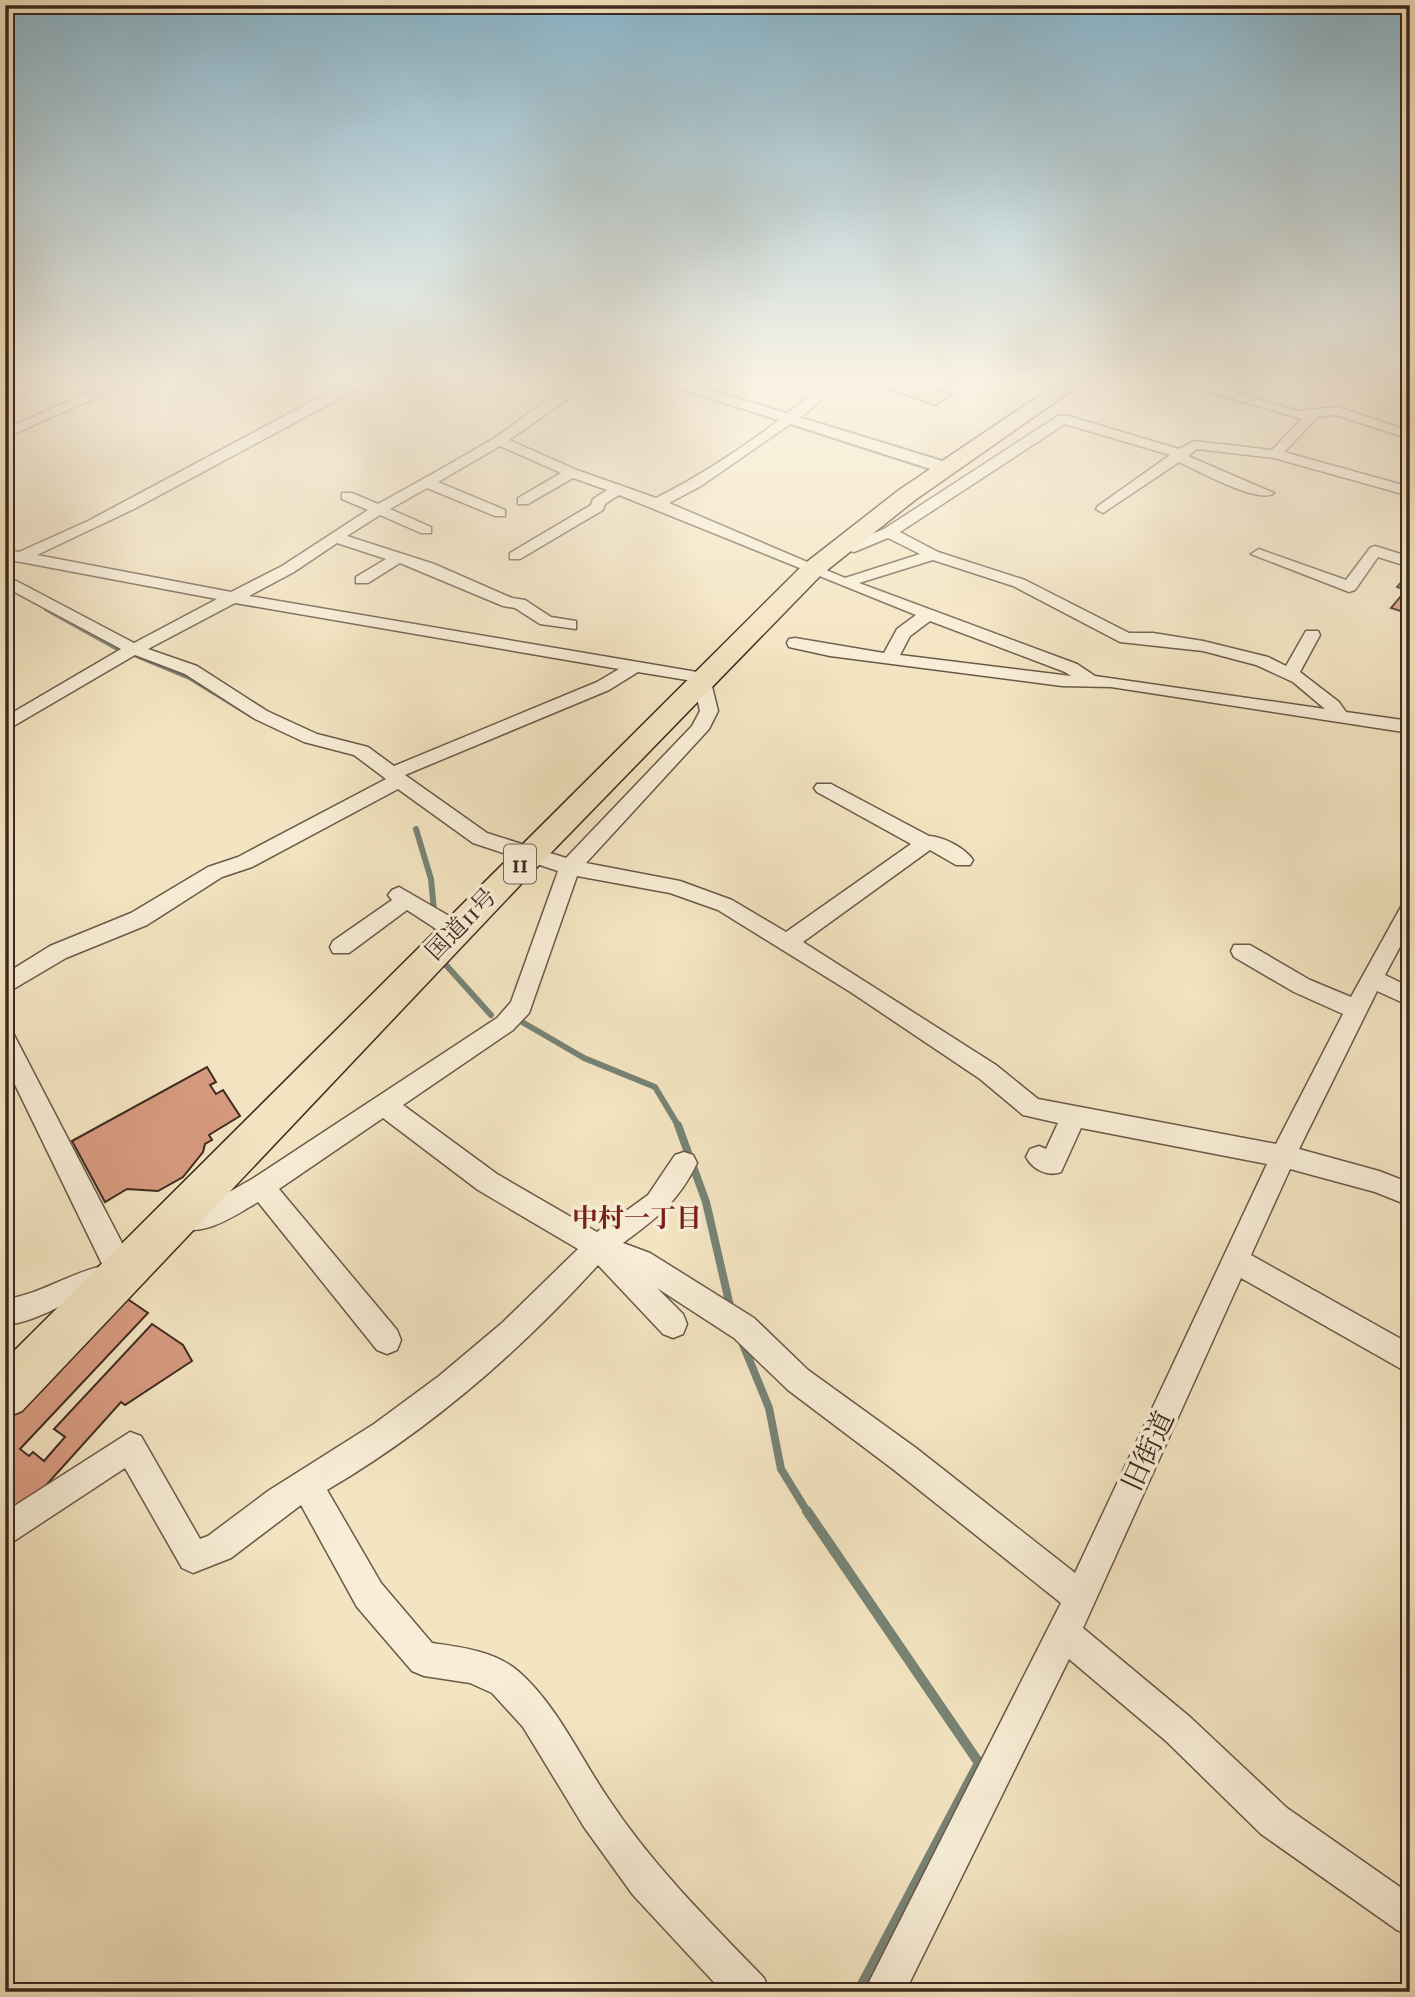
<svg xmlns="http://www.w3.org/2000/svg" width="1415" height="1997" font-family="'IM FELL French Canon','Noto Serif JP',serif">
  <style>
    .lines { fill: none; stroke-linecap: round; stroke-linejoin: round }
    .stream-far3 { stroke: #778476; stroke-width: 4.5 }
    .stream-far2 { stroke: #778476; stroke-width: 6 }
    .stream-far1 { stroke: #778476; stroke-width: 8 }
    .stream { stroke: #778476; stroke-width: 10 }
    .building { fill: #d89b81; stroke: #3d2921; stroke-width: 2 }
    .minor-casing { stroke: #6b5849; stroke-width: 3 }
    .tertiary-casing { stroke: #6b5849; stroke-width: 4 }
    .trunk-casing { stroke: #3d2921; stroke-width: 3 }
    .minor { fill: #f8eed7; fill-rule: evenodd }
    .tertiary { fill: #f8eed7; fill-rule: evenodd }
    .trunk { fill: #f4e5c2; fill-rule: evenodd }
    .labels { text-anchor: middle; dominant-baseline: central; stroke-width: 7; stroke-linejoin: round; paint-order: stroke }
    .shield { fill: #f8eed7; stroke: #756458; stroke-width: 2 }
    .shield-label { font-size: 23px; font-weight: bold; fill: #3d2921 }
    .street-label { font-size: 24px; fill: #3d2921; stroke: #f8eed7 }
    .neighbourhood-label { font-size: 26px; font-weight: bold; fill: #7a1f14; stroke: #f8eed7 }
    .near-street-label { font-size: 28px; fill: #3d2921; stroke: #f8eed7 }
  </style>
  <rect width="100%" height="100%" fill="#f4e5c2"/>
  <filter id="stains"><feTurbulence type="fractalNoise" baseFrequency=".00286" numOctaves="4"/><feColorMatrix values="0 0 0 0 .2 0 0 0 0 .09 0 0 0 0 .02 0 0 0 .5 -.17"/></filter>
  <radialGradient id="worn" r=".72"><stop offset=".6" stop-color="#630" stop-opacity="0"/><stop offset="1" stop-color="#630" stop-opacity=".3"/></radialGradient>
  <g class="lines">
    <path class="stream-far3" d="M46 609 118 649
      M137 656 190 678 252 716"/>
    <path class="stream-far2" d="M416 829 431 879 436 931
      M446 965 491 1015
      M517 1019 584 1058 655 1087 679 1127"/>
    <path class="stream-far1" d="M678 1125 706 1202 730 1306
      M742 1342 769 1408 781 1469 808 1513"/>
    <path class="stream" d="M807 1511 979 1763 858 1992"/>
  </g>
  <path class="building" d="M876 381H911L953 394 935 406 878 385Z
    M1403 580 1410 582V614L1391 608 1406 590 1397 587Z
    M207 1067 216 1082 210 1085 216 1094 223 1090 240 1116 209 1135 212 1140 205 1144 203 1152 183 1177 158 1191 127 1189 105 1202 72 1141Z
    M126 1298 148 1313 20 1449 29 1456 33 1452 44 1461 65 1437 54 1429 152 1324 183 1345 192 1361 125 1405 121 1402 32 1501 5 1516V1424Z"/>
  <g class="lines">
    <g class="minor-casing">
      <path id="minor" d="M36 381H55L5 401V393Z
        M115 381H133L5 438V429Z
        M356 381H372L134 509 37 555 231 592 282 566 368 510 342 499V493H352L378 504C416 483 454 462 491 440 525 420 558 381 599 381L575 394 509 440 577 470 656 498C717 467 775 426 827 381H841L809 411 701 486 669 503 845 578 920 554 888 538 854 552 837 548V542H852L884 529 1058 416H1068L1179 449 1194 441 1272 450 1302 419 1172 381H1193L1299 411 1337 407 1410 431V439L1336 415 1318 417 1284 452 1410 487V496L1274 458 1197 449 1188 456 1274 493C1260 505 1196 470 1179 462L1103 513 1096 509 1098 506 1170 455 1065 424 900 532 938 552 1025 580 1129 633H1153L1203 641 1268 657 1286 666 1306 631H1318L1320 635 1300 672 1339 702 1346 712 1410 721V733L1111 687 1062 686 830 656 789 647 787 643 789 639 795 638 884 653 897 629 916 615 619 495 605 504 603 510 520 559H510V553L591 505 593 499 607 490 573 478 528 504H518V498L561 473 500 446 438 482 505 510V516H495L427 488 390 509 431 527V533H421L380 515 347 536 434 564 512 598 525 600 551 617 576 621V629L540 624 515 608 503 606 400 563 368 583H356V577L386 559 337 543 294 572 249 596 709 674 718 711 709 729 586 863 680 881 732 900 786 932 911 844 817 792 814 788 817 784H831L929 836C944 837 965 848 973 860L970 865H956L930 850 803 942 996 1065 1038 1099 1276 1144 1343 1014 1294 992 1234 957 1231 951 1234 945H1250L1310 980 1351 997 1402 905 1410 902V928L1385 975 1410 987V1006L1377 991 1299 1149 1379 1171 1410 1183V1206L1375 1192 1290 1169 1251 1255 1410 1344V1374L1241 1278 1083 1628 1190 1717 1287 1808 1410 1894V1936L1397 1930 1261 1834 1166 1741 1069 1659 905 1992H864L1061 1603 894 1470 788 1390 734 1338 657 1288 683 1314 687 1324 683 1334 673 1338 663 1334 598 1265C519 1352 428 1431 327 1490L381 1583 432 1643C460 1647 495 1651 518 1671 558 1706 580 1758 610 1801 654 1867 709 1921 764 1978L770 1992H723L633 1895 584 1827 523 1727 492 1693 470 1683 424 1676 412 1671 357 1607 301 1505 231 1558 193 1573 182 1568 125 1468 5 1547V1512L130 1432 141 1436 200 1539 208 1536 268 1491 374 1424 439 1376 502 1323 578 1249 478 1190 383 1118 279 1189 397 1330 401 1340 397 1350 387 1354 377 1350 258 1202C229 1219 202 1239 169 1226L165 1218 169 1210 206 1205 252 1179 497 1018 511 1002 558 871 473 843 398 789 252 867 222 877 147 925 66 958 5 994V974L50 946 131 913 208 867 238 857 386 779 354 755 304 742 255 719 185 674 135 655 5 731V717L121 649 5 587V575L134 643 217 599 5 559V549L19 552 88 521 307 404ZM933 560 1013 586 1120 642 1203 651 1256 665 1293 682 1325 709 1095 676 1077 664 859 583ZM235 603 619 669 597 682 394 766 368 747 317 734 267 711 197 666 148 649ZM930 621 1065 672 1071 676 900 655 910 636ZM638 672 693 681 700 711 692 726 566 858 487 833 405 775 609 690ZM577 876 670 893 718 910 852 993 980 1079 1023 1115 1058 1123 1046 1149 1039 1146 1030 1149 1026 1157C1033 1170 1048 1177 1061 1172L1081 1128 1267 1164 1075 1573 916 1448 808 1370 754 1318 650 1253 623 1243C656 1219 679 1201 697 1163L693 1155 684 1152 675 1155 648 1195 597 1232 497 1174 403 1105 513 1030 529 1013Z
        M1375 546 1410 557V567L1378 557 1355 590 1349 592 1251 554 1259 549 1264 551 1346 580 1370 548Z
        M399 887 463 924 466 930 463 936H447L407 910 349 953H333L330 947 333 941 392 900 388 895 392 890Z
        M5 1031 13 1033 121 1241 134 1276 130 1285C116 1290 101 1291 87 1295 58 1305 36 1322 5 1325V1299C40 1295 69 1273 103 1266L5 1064Z"/>
    </g>
    <g class="tertiary-casing">
      <path id="tertiary" d="M657 381H681L955 465 958 469 949 474 943 473Z"/>
    </g>
    <g class="trunk-casing">
      <path id="trunk" d="M9 381H39L36 385 5 396V383Z
        M1061 381H1085L915 500 821 575 540 864 22 1411 5 1418V1360L803 565 899 490Z"/>
    </g>
    <use href="#minor" class="minor"/>
    <use href="#tertiary" class="tertiary"/>
    <use href="#trunk" class="trunk"/>
  </g>
  <linearGradient id="sky" x2="0" y2="1"><stop stop-color="#8ab9d1"/><stop offset="0.58" stop-color="#faf3e4"/><stop offset="1" stop-color="#faf3e4" stop-opacity="0"/></linearGradient>
  <rect width="1415" height="661" fill="url(#sky)"/>
  <g class="labels">
    <rect class="shield" x="504" y="844.5" width="32" height="39" rx="5"/>
    <g class="shield-label">
      <text x="520" y="864">11</text>
    </g>
    <g class="street-label">
      <text transform="translate(461 924) rotate(-46)">国道11号</text>
    </g>
    <g class="neighbourhood-label">
      <text x="637" y="1218">中村一丁目</text>
    </g>
    <g class="near-street-label">
      <text transform="translate(1148 1451) rotate(-65)">旧街道</text>
    </g>
  </g>
  <rect width="1415" height="1997" fill="none" stroke="#f4e5c2" stroke-width="28"/>
  <rect x="7" y="7" width="1401" height="1983" fill="none" stroke="#3d2921" stroke-width="3.5"/>
  <rect x="14" y="14" width="1387" height="1969" fill="none" stroke="#3d2921" stroke-width="2"/>
  <rect width="100%" height="100%" filter="url(#stains)"/>
  <rect width="100%" height="100%" fill="url(#worn)"/>
</svg>
